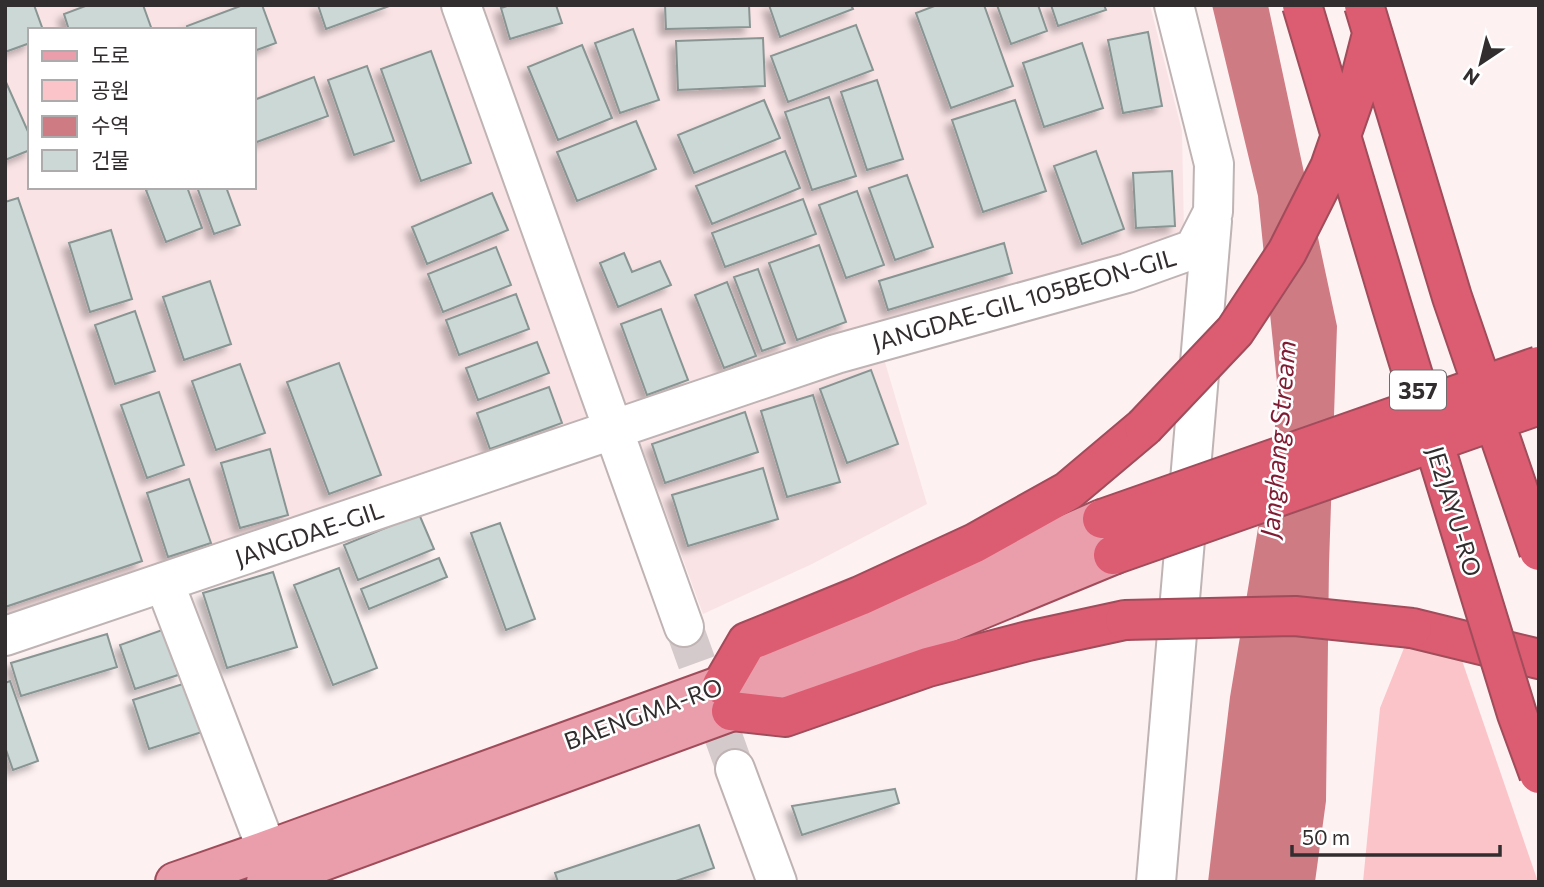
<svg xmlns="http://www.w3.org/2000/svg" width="1544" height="887" font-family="Commissioner,'Noto Sans KR',sans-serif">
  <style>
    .built { fill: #f9e3e5; fill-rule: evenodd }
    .green { fill: #fbc4c9 }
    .water { fill: #ce7b84 }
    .building { fill: #cbd8d6; stroke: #899593; stroke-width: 2; filter: url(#shadow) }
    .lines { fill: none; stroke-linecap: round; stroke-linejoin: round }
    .minor-tunnel { stroke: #d5cacb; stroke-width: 38; stroke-dasharray: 38 19; stroke-linecap: butt }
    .minor-casing { stroke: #bfb3b4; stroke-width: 42 }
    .major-casing { stroke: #a04c5a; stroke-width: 42 }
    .highway-casing { stroke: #a04c5a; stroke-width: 42 }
    .minor { stroke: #fff; stroke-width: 38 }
    .major { stroke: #ea9daa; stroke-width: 38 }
    .highway { stroke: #dc5c72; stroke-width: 38 }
    .highway-bridge-casing { stroke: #a04c5a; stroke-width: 42; stroke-linecap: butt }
    .highway-bridge { stroke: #dc5c72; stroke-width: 38 }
    .labels { text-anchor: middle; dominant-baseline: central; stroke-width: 5; stroke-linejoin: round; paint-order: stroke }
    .shield { fill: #fff; stroke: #706c6d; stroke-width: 2 }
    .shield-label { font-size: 23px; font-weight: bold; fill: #322d2e }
    .street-label { font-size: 24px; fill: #322d2e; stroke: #fff }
    .water-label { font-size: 26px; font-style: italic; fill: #7f1c33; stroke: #fff }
  </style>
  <defs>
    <filter id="shadow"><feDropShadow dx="-6" dy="6" stdDeviation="3.5" flood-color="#0004"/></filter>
  </defs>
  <rect width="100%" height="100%" fill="#fef1f2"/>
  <path class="built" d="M5 5H1150L1182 131 1184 233 1127 255 875 322 879 342 927 504 812 564 703 614 633 423 5 620ZM30 30H254V187H30Z"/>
  <path class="green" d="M1412 628 1454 637 1538 882H1363L1380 708Z"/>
  <path class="water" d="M1212 5H1268L1337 326 1329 564 1326 801 1315 882H1208L1230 697 1279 402 1258 196Z"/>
  <path class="building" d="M5 5H34L43 30H30V43L5 52Z
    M88 5H143L152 30H69L64 14Z
    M243 5H262L276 43 254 51V30H188L187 26Z
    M318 5H392L326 29Z
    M510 5H556L562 23 510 39 501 8Z
    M665 5H749L750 27 666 29Z
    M769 5H851L853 9 780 37Z
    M937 5H984L1013 86 951 108 916 13Z
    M997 5H1038L1047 31 1011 44Z
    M1051 5H1104L1106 10 1058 26Z
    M856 25 873 70 788 102 771 56Z
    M633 29 659 100 620 113 595 43Z
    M1148 32 1162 106 1123 113 1108 40Z
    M763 38 765 86 678 90 676 41Z
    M1082 43 1103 108 1044 127 1023 63Z
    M582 45 612 118 558 140 528 67Z
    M431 51 471 163 421 181 381 69Z
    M367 66 394 141 354 155 328 80Z
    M314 77 328 116 254 143V100Z
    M5 80 30 136V150L5 160Z
    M877 80 903 159 867 170 841 92Z
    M829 97 856 176 812 190 785 112Z
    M764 100 780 138 694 173 678 135Z
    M1015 100 1046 191 983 212 952 120Z
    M636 121 656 169 577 201 557 152Z
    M785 151 800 188 712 224 696 186Z
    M1096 151 1124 229 1082 244 1054 166Z
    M1172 171 1175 226 1136 228 1133 173Z
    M907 175 933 247 895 260 869 188Z
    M153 187H187L202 228 166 242 146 190Z
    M197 187H226L240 225 214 234Z
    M857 191 884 265 846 278 819 205Z
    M492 193 508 230 427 264 412 227Z
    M18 198 142 561 5 607V202Z
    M803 199 816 234 725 267 712 233Z
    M111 230 132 299 90 312 69 243Z
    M1004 243 1012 273 888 310 879 281Z
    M819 245 846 322 797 340 769 263Z
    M496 247 511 285 443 312 428 274Z
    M624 253 632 272 660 261 671 285 618 307 600 263Z
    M758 269 785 343 762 351 734 277Z
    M210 281 231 344 184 360 163 297Z
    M727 282 756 356 724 368 695 295Z
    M516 294 529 329 459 355 446 320Z
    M661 309 688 380 647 395 621 324Z
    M135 311 155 371 115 384 95 325Z
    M537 342 549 373 478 400 466 368Z
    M339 363 381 475 329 494 287 382Z
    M240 364 265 433 216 450 192 381Z
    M871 370 898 444 847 463 820 389Z
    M549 387 562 423 490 449 477 413Z
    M159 392 184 465 147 478 121 405Z
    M813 395 840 482 787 497 761 411Z
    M745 412 758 452 665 483 652 444Z
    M270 449 288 515 240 528 221 463Z
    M763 468 778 519 688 546 672 495Z
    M189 479 211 543 168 557 147 493Z
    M419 514 434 549 358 580 344 545Z
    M500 523 535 619 506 630 471 533Z
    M439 558 447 577 369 609 361 589Z
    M339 568 377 668 333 685 294 585Z
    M273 572 297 647 227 668 203 593Z
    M165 629 181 674 135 689 120 645Z
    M107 634 117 667 21 696 11 663Z
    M10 681 38 761 13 770 5 747V683Z
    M189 682 205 731 149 749 133 700Z
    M895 789 899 803 802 835 792 806Z
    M699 825 714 868 673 882H558L555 873Z"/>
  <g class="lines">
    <path class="minor-tunnel" d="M684 627 735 769"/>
    <g class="minor-casing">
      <path id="minor" d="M461 5 684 627
        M164 582 267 850
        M5 636 836 354 1127 273 1194 249 1213 212 1214 164 1174 5
        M735 769 777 882
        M1156 882 1212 221"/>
    </g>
    <g class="major-casing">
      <path id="major" d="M175 882 267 850 722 685 1102 519
        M266 882 749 705 1113 555"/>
    </g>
    <g class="highway-casing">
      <path id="highway" d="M1412 628 1539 659
        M722 685 747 642 860 596 975 543 1068 491 1144 427
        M731 711 785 717 928 667 1028 641 1125 620"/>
    </g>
    <use href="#minor" class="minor"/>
    <use href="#major" class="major"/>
    <use href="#highway" class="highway"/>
    <g class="highway-bridge-casing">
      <path id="highway-bridge" d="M1302 5 1392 307 1517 714 1539 774
        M1364 5 1452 297 1539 551
        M1144 427 1235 331 1287 252 1330 167 1360 81 1372 34
        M1102 519 1539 366
        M1113 555 1539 405
        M1125 620 1295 616 1412 628"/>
    </g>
    <use href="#highway-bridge" class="highway-bridge"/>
  </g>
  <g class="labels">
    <rect class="shield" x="1390" y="370.5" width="56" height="39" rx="5"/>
    <g class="shield-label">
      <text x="1418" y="390">357</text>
    </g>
    <g class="street-label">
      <text transform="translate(1024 299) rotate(-16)">JANGDAE-GIL 105BEON-GIL</text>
      <text transform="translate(1455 511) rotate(73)">JE2JAYU-RO</text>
      <text transform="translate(309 533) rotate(-19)">JANGDAE-GIL</text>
      <text transform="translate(643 713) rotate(-20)">BAENGMA-RO</text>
    </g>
    <g class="water-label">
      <text transform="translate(1277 439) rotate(-85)">Janghang Stream</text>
    </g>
  </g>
  <rect width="1544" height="887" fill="none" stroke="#322d2e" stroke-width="14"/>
  <rect x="28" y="28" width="228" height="161" fill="#ffffff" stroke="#adabab" stroke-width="2"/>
  <rect x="42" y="51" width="35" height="10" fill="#ea9daa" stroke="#adabab" stroke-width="2"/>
  <text x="91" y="63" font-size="21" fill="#322d2e">도로</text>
  <rect x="42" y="80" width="35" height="21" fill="#fbc4c9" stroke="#adabab" stroke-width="2"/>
  <text x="91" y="98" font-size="21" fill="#322d2e">공원</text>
  <rect x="42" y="116" width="35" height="21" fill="#ce7b84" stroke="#adabab" stroke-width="2"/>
  <text x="91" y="133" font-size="21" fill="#322d2e">수역</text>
  <rect x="42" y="150" width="35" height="21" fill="#cbd8d6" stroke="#adabab" stroke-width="2"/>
  <text x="91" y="168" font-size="21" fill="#322d2e">건물</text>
  <g transform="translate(1481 63) rotate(215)" stroke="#ffffff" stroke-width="5" paint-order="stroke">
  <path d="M0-5L12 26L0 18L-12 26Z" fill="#322d2e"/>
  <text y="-10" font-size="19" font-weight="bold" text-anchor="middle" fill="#322d2e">N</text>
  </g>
  <path d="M1292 845v10h208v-10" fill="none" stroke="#322d2e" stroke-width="3.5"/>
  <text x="1302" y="845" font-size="21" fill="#322d2e" stroke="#ffffff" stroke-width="5" paint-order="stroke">50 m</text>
</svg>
